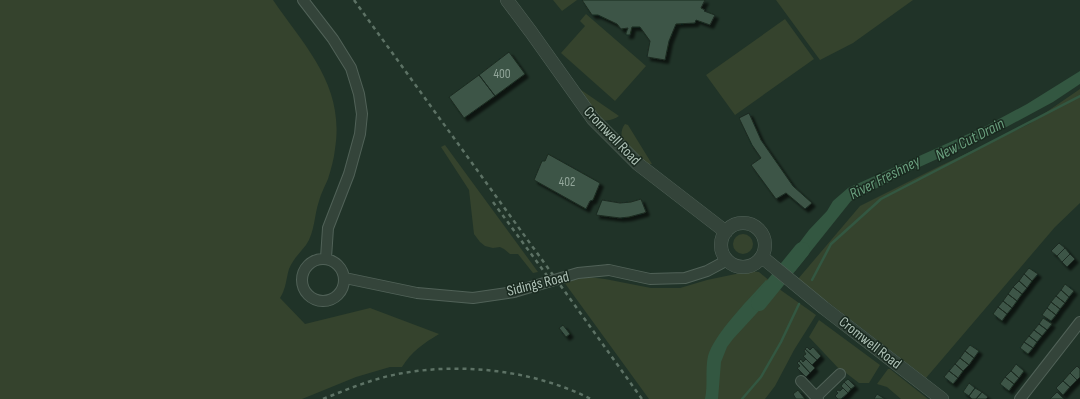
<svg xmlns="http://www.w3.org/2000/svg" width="1080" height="399" font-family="'Sofia Sans Condensed',sans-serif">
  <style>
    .green { fill: #35432d }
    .water { fill: #335741 }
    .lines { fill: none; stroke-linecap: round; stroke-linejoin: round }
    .stream { stroke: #335741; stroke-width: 2.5 }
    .river { stroke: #335741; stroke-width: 16 }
    .building { fill: #3d5446; stroke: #1b2b21; filter: url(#shadow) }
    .minor-casing { stroke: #516258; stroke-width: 12 }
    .tertiary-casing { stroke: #516258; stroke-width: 14 }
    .minor { stroke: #34443a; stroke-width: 10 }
    .tertiary { stroke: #34443a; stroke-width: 13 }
    .rail { stroke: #5d7265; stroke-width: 2.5; stroke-dasharray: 4 4; stroke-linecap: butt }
    .minor-bridge-casing { stroke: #516258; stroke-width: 12; stroke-linecap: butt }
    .minor-bridge { stroke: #34443a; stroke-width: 10 }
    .labels { text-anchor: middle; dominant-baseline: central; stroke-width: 3; stroke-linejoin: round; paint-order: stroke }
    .number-label { font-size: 13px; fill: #92a69a }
    .street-label { font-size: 15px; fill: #aec1b6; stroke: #19291f }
    .water-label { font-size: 16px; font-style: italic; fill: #699e7d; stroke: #19291f }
  </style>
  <defs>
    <filter id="shadow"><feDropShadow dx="3.5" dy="3.5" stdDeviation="1" flood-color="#0009"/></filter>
  </defs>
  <rect width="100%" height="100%" fill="#203328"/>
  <path class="green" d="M0 0H273C306 48 345 86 335 149 334 159 331 169 328 179 325 186 321 193 319 201 314 215 315 232 306 245 300 253 293 259 289 269 286 279 286 289 280 298L305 324 370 308 439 334C424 343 411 352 402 367H390L356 377 302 399H0Z
    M553 0H577L562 11Z
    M776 0H913L853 43 820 60Z
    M586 14 646 66 615 101 561 53 585 26 580 21Z
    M785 19 814 59 735 115 706 75Z
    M571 83 619 116C613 120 605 123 598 117 591 112 577 91 571 83Z
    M1080 89V203L1055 227 926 378 798 279 860 206 940 166 1029 124Z
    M625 124 628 125 652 164H647L622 141C621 135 621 129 625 124Z
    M445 145 538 272 533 273 518 254H510L504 249 500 247 493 248 485 246 480 242 474 234 469 190 441 147Z
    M733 244a10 10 0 1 1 20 0a10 10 0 1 1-20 0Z
    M750 271 759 272 782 291 816 315 794 350 775 386 765 399H649L564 282 588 277 605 279 651 288H680L707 280Z
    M819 320 880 365 869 383H859L846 373 841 371 809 337Z
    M888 369H890L928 399H901L887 387 877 384Z"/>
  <path class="water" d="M1080 71V84L1053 102 1001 130 913 170 851 201 795 271 784 263 809 230 827 211 833 201 848 188 986 126 1027 104Z
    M766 280 778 290 733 339 727 347 721 362 718 399H705C708 385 705 370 708 356 714 334 750 298 766 280Z"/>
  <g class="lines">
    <path class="stream" d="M812 280 831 244 881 199 1080 96
      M742 399 761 377 781 342 799 304"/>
    <path class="river" d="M759 303 802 250"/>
  </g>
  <path class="building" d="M582 0H705L701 8 705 10 704 11 715 15 710 25 696 20 695 23 676 24 669 41 665 60 647 57 650 41 640 27H632L630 35H626V33L628 28 621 29 617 24 598 15H592Z
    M509 52 525 74 495 96 479 75Z
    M479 75 495 96 464 118 449 97Z
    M749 113 761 140 793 186 812 203 805 209 786 193 776 199 751 165 761 158 752 145 739 118Z
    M548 154 600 183 593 200 590 201 586 209 534 180 542 161H545Z
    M641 199 646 212 644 213 629 217 620 218 596 215 602 200 620 203 631 202Z
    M1059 243 1065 248 1057 256 1051 251Z
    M1065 248 1070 254 1062 262 1057 256Z
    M1070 254 1075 259 1067 267 1062 262Z
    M1029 268 1038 274 1032 281 1024 274Z
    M1024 274 1032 281 1027 288 1019 281Z
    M1019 281 1027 288 1022 294 1013 287Z
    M1065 284 1074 291 1069 297 1061 290Z
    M1013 287 1022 294 1017 301 1008 294Z
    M1061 290 1069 297 1065 303 1056 296Z
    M1008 294 1017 301 1012 308 1003 301Z
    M1056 296 1065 303 1060 309 1051 302Z
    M1003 301 1012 308 1007 314 998 307Z
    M1051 302 1060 309 1056 315 1047 308Z
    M998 307 1007 314 1002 321 993 314Z
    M1047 308 1056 315 1051 321 1042 315Z
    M1043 318 1052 324 1047 330 1039 324Z
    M1039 324 1047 330 1042 336 1034 330Z
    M563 325 570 334 566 337 559 328Z
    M1034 330 1042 336 1037 342 1029 336Z
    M1029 336 1037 342 1033 348 1024 342Z
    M1024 342 1033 348 1028 354 1020 348Z
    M970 345 979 351 974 358 965 351Z
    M807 347 810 350 813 347 821 356 817 360 805 349Z
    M805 349 817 360 812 365 803 356 806 354 804 351Z
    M965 351 974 358 969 365 960 358Z
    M960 358 969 365 963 371 955 364Z
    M801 359 803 362 806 359 815 368 810 373 799 361Z
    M799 361 810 373 806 377 797 368 800 366 797 363Z
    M955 364 963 371 958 378 949 371Z
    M1016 364 1024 371 1019 378 1011 371Z
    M1077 366 1080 369V377L1077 380 1070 373Z
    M949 371 958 378 953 384 944 377Z
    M1011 371 1019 378 1014 384 1005 377Z
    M1070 373 1077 380 1070 387 1063 381Z
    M1005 377 1014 384 1009 391 1000 384Z
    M848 379 855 386 851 389 844 382Z
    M1063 381 1070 387 1063 395 1056 388Z
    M844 382 851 389 848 393 841 386Z
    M969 383 975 388 969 396 963 392Z
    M843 388 848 393 841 399H838L835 396 838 393 836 391 838 390 840 391Z
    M975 388 982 392 976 399H972L969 396Z
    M798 390 805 399H796L793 394Z
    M982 392 988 397 986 399H976Z
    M1057 392 1064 399H1050Z
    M877 394 885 399H874Z"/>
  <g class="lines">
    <g class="minor-casing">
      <path id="minor" d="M303 0 333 39 351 68 359 94 362 114 360 134 349 174 328 228 326 258
        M302 280a21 21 0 1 1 42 0a21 21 0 1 1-42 0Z
        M609 270 650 279 685 278 707 271 722 263 727 259
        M345 278 417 293 473 298 514 292
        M801 381 818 399
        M816 397 840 374
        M1020 399 1080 322"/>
    </g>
    <g class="tertiary-casing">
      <path id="tertiary" d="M507 0 531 32 593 119 638 164 726 232
        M721 245a22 22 0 1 1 44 0a22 22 0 1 1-44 0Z
        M762 257 824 308 942 399"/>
    </g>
    <use href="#minor" class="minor"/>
    <use href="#tertiary" class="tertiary"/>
    <path class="rail" d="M354 0C450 133 547 266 642 399
      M493 202 551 281
      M323 399C348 389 372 379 398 374 461 362 533 370 591 399"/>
    <g class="minor-bridge-casing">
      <path id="minor-bridge" d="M514 292 578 273 609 270"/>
    </g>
    <use href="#minor-bridge" class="minor-bridge"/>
  </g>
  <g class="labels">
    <g class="number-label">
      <text x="502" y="74">400</text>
      <text x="567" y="182">402</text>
    </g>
    <g class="street-label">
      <text transform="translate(612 136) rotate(46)">Cromwell Road</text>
      <text transform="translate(538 284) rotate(-14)">Sidings Road</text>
      <text transform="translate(870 343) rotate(38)">Cromwell Road</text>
    </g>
    <g class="water-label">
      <text transform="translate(970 140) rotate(-27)">New Cut Drain</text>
      <text transform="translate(885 178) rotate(-27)">River Freshney</text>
    </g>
  </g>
</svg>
